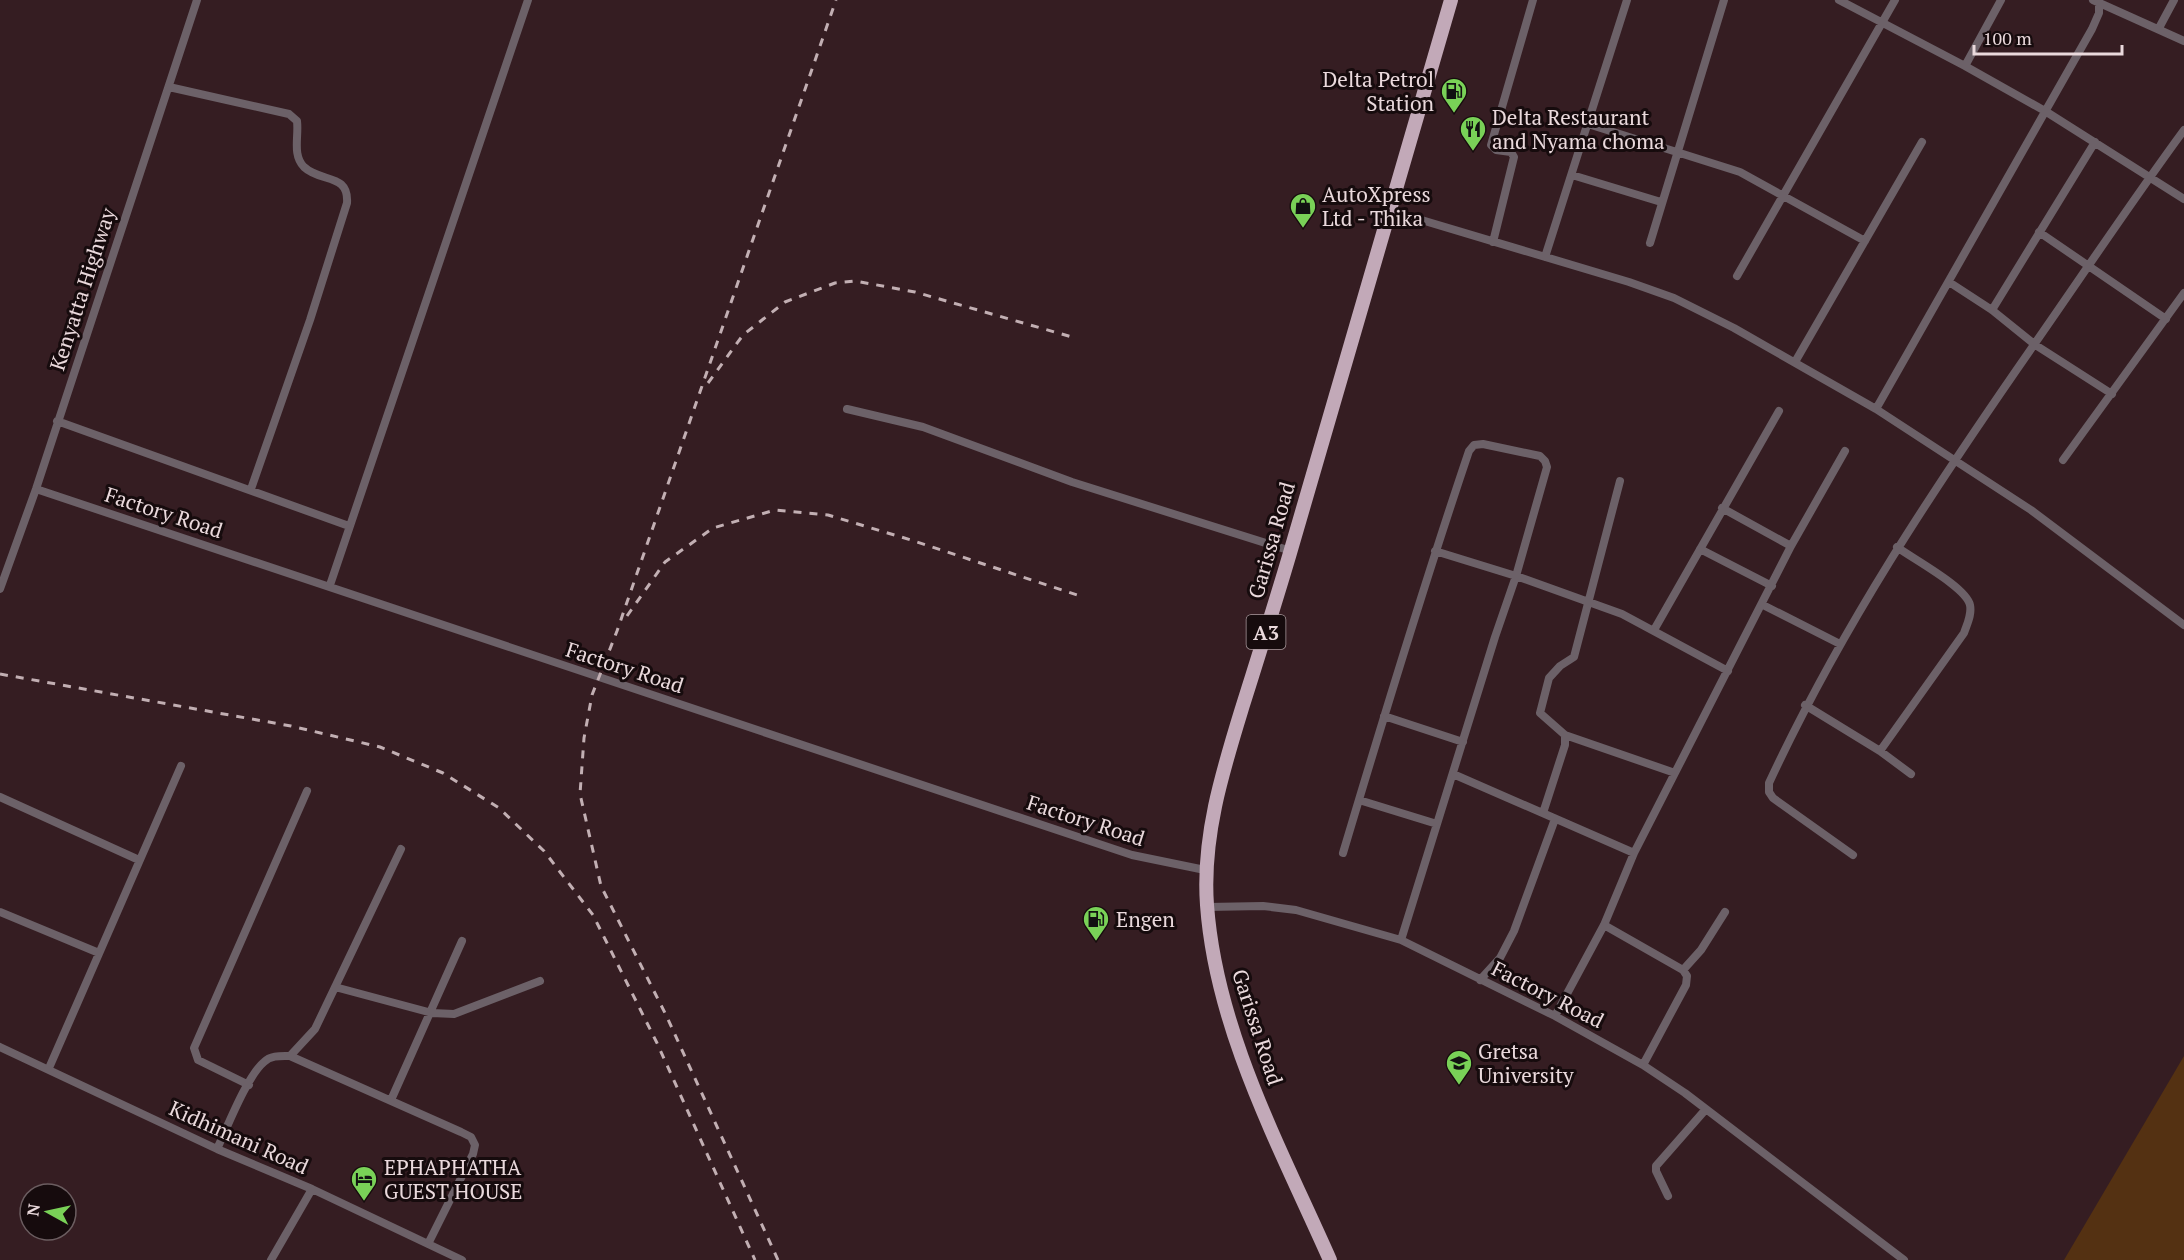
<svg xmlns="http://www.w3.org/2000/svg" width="2184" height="1260" font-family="'PT Serif',serif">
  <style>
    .green { fill: #543112 }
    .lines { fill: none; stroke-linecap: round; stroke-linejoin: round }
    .minor { stroke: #6c6168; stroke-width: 8 }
    .trunk { stroke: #c2a9b8; stroke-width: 14 }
    .rail { stroke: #c2afb3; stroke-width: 3; stroke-dasharray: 8 8; stroke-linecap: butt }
    .labels { text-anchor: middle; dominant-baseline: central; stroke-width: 6; stroke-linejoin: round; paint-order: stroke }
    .shield { fill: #160b0d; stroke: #aa9b9e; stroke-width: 1.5 }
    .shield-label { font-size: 20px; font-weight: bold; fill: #ead9dc }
    .poi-label { font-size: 21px; fill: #ead9dc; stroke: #160b0d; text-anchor: start }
    .street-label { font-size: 21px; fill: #ead9dc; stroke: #160b0d }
  </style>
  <rect width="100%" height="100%" fill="#351d22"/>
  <path class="green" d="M2184 1056V1260H2064Z"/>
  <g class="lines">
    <path class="minor" d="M1839 0 1965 66 2001 0
      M2093 0 2184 41
      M2159 28 2174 0
      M1965 66 2045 111 2184 199
      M169 87 289 114 297 121C299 136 292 155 304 167 321 183 349 173 347 203L310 320 251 489
      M1588 124 1740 172 1865 241
      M1572 175 1661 202
      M1388 210 1629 282 1674 298 1734 328 1876 409 2031 510 2184 625
      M2039 232 2166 319
      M1493 242 1514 157 1511 152 1496 150 1491 145 1533 0
      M1650 243 1724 0
      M1545 257 1627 0
      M1737 276 1895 0
      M1949 282 1992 310 2034 344 2112 394
      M1992 310 2095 142
      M1795 362 1922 142
      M847 409 923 427 1072 482 1291 551
      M1876 409 2092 29 2099 13V0
      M57 421 349 526
      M2063 460 2184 293
      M1620 481 1574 657 1560 666 1549 678 1540 713 1565 735 1675 773
      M36 489 1132 855 1205 870
      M1722 508 1791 546
      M1700 549 1772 586
      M330 585 528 0
      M0 589 36 489 197 0
      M1763 605 1840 644
      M1654 630 1779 411
      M1805 705 1880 751 1964 633C1967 624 1972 615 1970 605 1966 587 1913 559 1897 547
      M1384 716 1463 742
      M1880 751 1911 774
      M1453 774 1634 853
      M0 797 139 860
      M1359 800 1437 824
      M1543 813 1565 745V735
      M1343 853C1383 719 1424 584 1469 451L1474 445 1483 444 1540 456 1545 461 1547 467 1516 576 1435 551
      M1853 855 1773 798 1769 792V783C1841 628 1933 490 2031 349 2082 276 2131 202 2184 130
      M1207 907 1263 906 1296 910 1401 940 1555 1016 1643 1065 1685 1093 1904 1260
      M0 912 99 953
      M1604 925 1683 970 1687 976 1686 985 1643 1065
      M1401 940 1495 637 1516 576 1622 614 1728 671
      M1683 970 1701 950 1725 912
      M1480 980 1500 958 1514 931 1555 819
      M335 987 432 1013 454 1014 540 981
      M1555 1016 1604 925 1634 853 1791 546 1845 451
      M0 1047 217 1149 312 1189 462 1260
      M290 1056 315 1029 401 849
      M49 1068 181 766
      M249 1085 198 1060 194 1048 307 791
      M391 1100 462 941
      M217 1149C227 1128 247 1076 264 1062 271 1055 281 1056 290 1056L461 1132 471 1137 475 1145 473 1154 428 1244
      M1668 1196 1656 1171V1166L1706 1109
      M271 1260 312 1189"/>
    <path class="trunk" d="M1330 1260C1280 1147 1216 1030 1207 905 1202 836 1223 770 1243 705 1259 654 1275 604 1290 553 1345 369 1396 184 1451 0"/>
    <path class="rail" d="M708 383 743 335 785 302 835 283 855 281 915 292 1072 337
      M627 616 665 562 713 528 775 510 828 515 911 540 1083 597
      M0 674 291 726 380 747 443 773 499 808 544 851 593 915 657 1043 755 1260
      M778 1260 666 1015 601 886 580 794 584 738 592 695 617 631 836 0"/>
  </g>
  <defs>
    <g id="fuel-pin" transform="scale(1.35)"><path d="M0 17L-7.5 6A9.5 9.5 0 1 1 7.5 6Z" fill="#79d157" stroke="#160b0d"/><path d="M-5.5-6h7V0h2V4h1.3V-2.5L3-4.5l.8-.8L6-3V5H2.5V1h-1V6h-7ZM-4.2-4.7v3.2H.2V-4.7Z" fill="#111"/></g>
    <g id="restaurant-pin" transform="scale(1.35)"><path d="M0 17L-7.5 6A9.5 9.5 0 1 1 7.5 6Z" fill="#79d157" stroke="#160b0d"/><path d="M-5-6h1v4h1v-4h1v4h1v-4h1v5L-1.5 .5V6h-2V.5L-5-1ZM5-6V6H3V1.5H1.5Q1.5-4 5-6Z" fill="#111"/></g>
    <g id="shop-pin" transform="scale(1.35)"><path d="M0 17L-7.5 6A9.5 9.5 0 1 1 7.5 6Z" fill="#79d157" stroke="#160b0d"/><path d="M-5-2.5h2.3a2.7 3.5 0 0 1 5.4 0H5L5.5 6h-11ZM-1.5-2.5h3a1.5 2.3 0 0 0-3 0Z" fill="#111"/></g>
    <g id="university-pin" transform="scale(1.35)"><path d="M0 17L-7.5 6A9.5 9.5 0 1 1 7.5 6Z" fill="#79d157" stroke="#160b0d"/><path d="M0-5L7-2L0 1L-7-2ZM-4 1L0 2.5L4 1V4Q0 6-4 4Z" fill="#111"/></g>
    <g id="hotel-pin" transform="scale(1.35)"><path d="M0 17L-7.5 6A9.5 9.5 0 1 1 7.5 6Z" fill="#79d157" stroke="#160b0d"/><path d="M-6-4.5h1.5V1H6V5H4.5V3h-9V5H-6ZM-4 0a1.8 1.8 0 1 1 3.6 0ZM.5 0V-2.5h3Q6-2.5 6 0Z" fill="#111"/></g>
  </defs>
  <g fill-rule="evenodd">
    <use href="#fuel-pin" x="1454" y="91"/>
    <use href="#restaurant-pin" x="1473" y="129"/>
    <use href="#shop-pin" x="1303" y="206"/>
    <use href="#fuel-pin" x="1096" y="919"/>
    <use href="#university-pin" x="1459" y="1063"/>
    <use href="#hotel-pin" x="364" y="1179"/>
  </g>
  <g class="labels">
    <rect class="shield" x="1246.5" y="615" width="39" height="34" rx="4.5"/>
    <g class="shield-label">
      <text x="1266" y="632">A3</text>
    </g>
    <g class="poi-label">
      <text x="1434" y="79" text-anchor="end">Delta Petrol<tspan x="1434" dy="24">Station</tspan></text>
      <text x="1492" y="117">Delta Restaurant<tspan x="1492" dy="24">and Nyama choma</tspan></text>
      <text x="1322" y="194">AutoXpress<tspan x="1322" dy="24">Ltd - Thika</tspan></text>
      <text x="1116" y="919">Engen</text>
      <text x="1478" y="1051">Gretsa<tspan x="1478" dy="24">University</tspan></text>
      <text x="384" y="1167">EPHAPHATHA<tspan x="384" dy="24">GUEST HOUSE</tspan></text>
    </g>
    <g class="street-label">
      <text transform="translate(82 289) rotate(-72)">Kenyatta Highway</text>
      <text transform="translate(164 512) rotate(18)">Factory Road</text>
      <text transform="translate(1271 540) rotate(-74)">Garissa Road</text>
      <text transform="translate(625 667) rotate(18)">Factory Road</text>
      <text transform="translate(1086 820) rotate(18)">Factory Road</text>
      <text transform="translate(1548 994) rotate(27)">Factory Road</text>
      <text transform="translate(1258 1027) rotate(72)">Garissa Road</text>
      <text transform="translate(239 1137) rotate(24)">Kidhimani Road</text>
    </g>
  </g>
  <g transform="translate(48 1212) rotate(278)"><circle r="28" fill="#160b0d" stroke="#6b5d60" stroke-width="1.5"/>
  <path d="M0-4.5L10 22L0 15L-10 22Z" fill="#79d157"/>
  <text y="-9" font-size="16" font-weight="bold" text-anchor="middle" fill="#ead9dc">N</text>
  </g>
  <path d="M1974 45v9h148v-9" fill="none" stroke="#ead9dc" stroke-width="3"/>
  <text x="1983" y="45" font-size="18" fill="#ead9dc" stroke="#160b0d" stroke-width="4.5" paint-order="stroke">100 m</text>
</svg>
